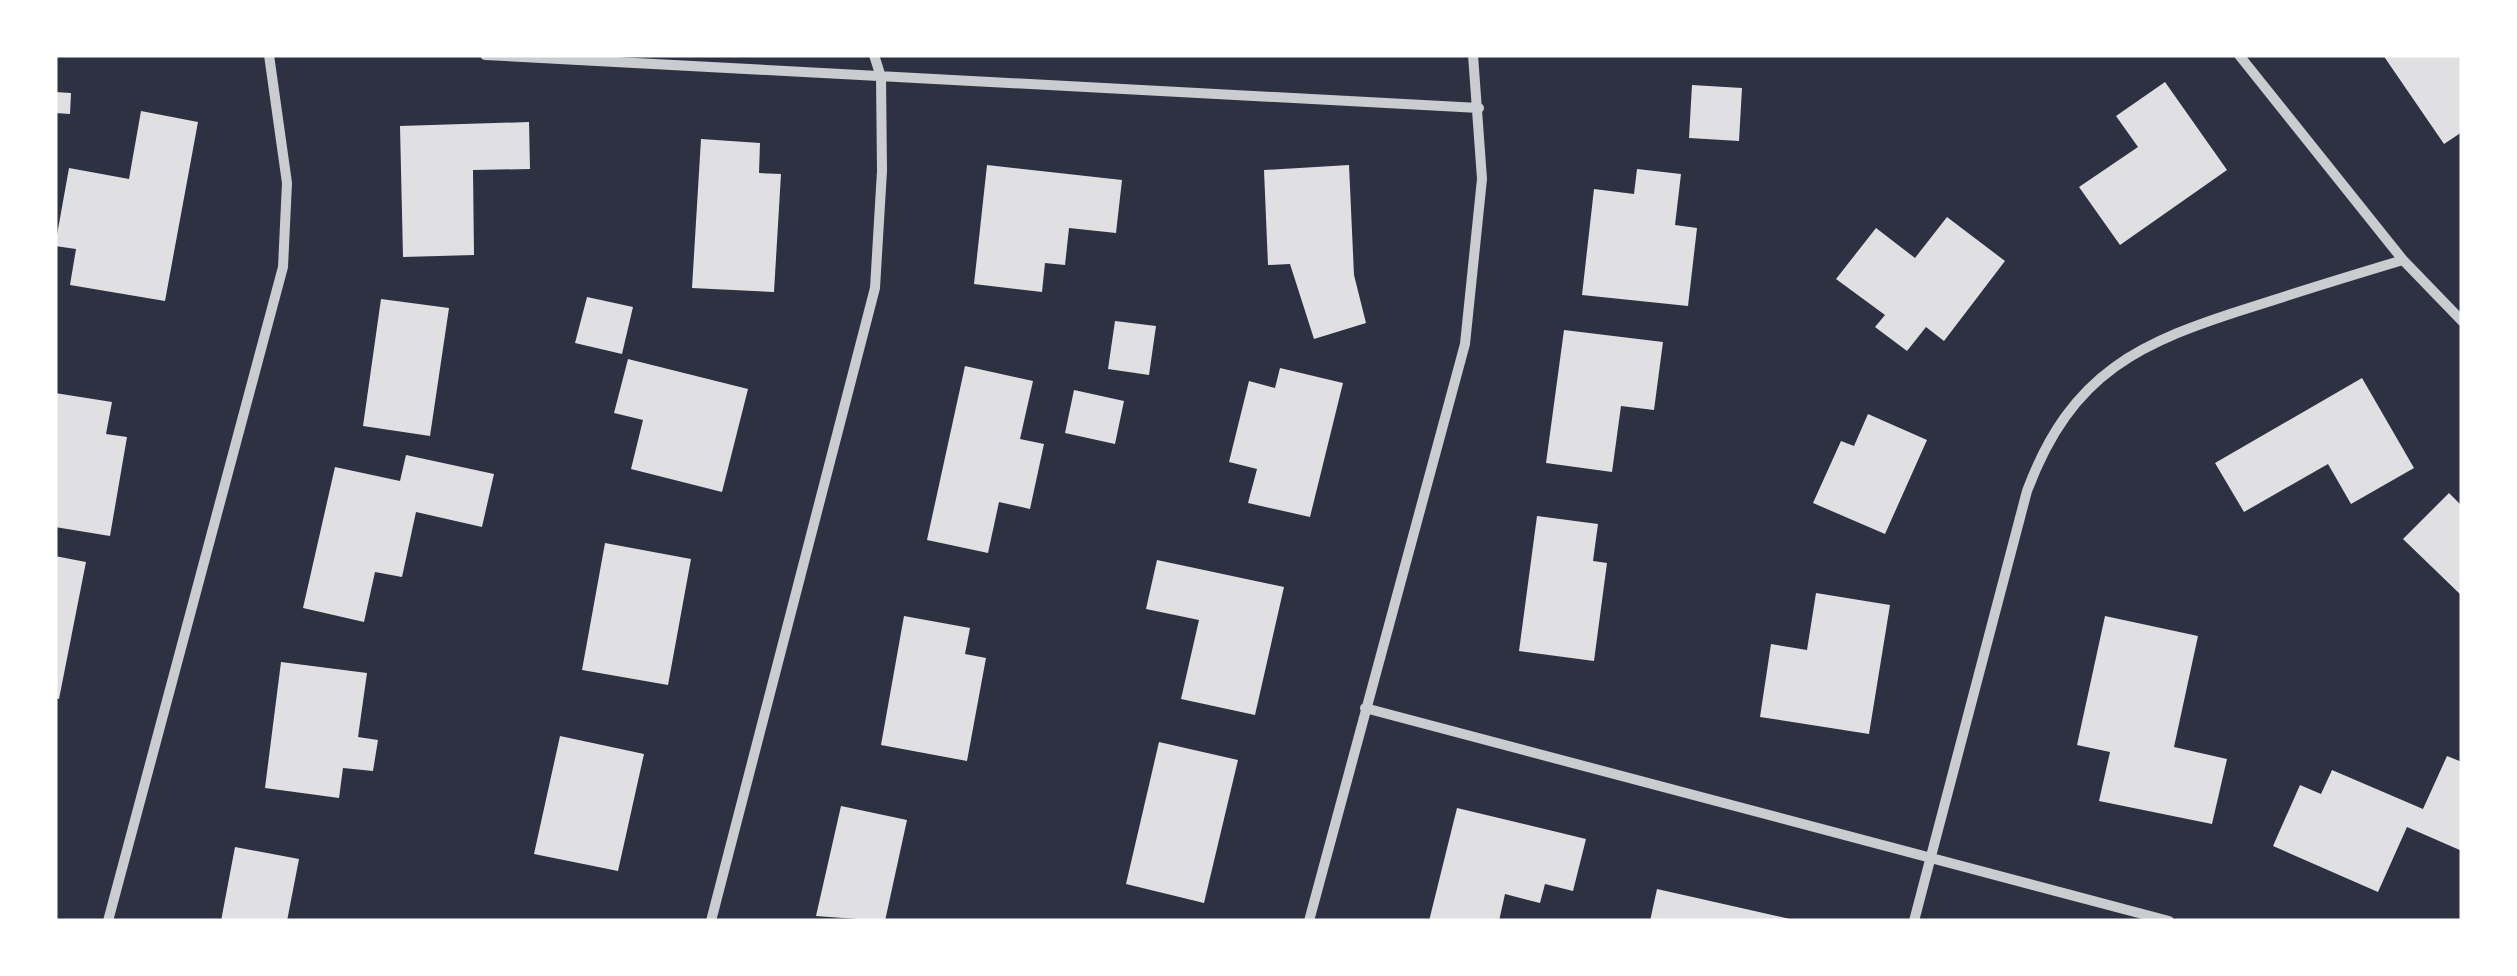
<svg xmlns="http://www.w3.org/2000/svg" width="2517" height="976" font-family="'Open Sans',sans-serif">
  <style>
    .building { fill: #e0e0e3 }
    .lines { fill: none; stroke-linecap: round; stroke-linejoin: round }
    .minor { stroke: #caccd0; stroke-width: 10 }
  </style>
  <rect width="100%" height="100%" fill="#2d3142"/>
  <path class="building" d="M2383 55H2462V132L2444 144Z
    M2165 82 2227 170 2120 245 2079 187 2138 147 2116 116Z
    M1692 85 1742 88 1739 141 1689 138Z
    M55 92 71 93 70 114 55 113Z
    M141 111 198 122 165 301 70 285 76 249 55 246 69 168 129 179Z
    M529 122 530 169 473 170 474 255 403 257 400 126Z
    M701 139 760 143 759 173 781 174 774 292 692 288Z
    M987 165 1122 180 1116 233 1069 228 1065 265 1045 263 1042 292 974 284Z
    M1349 165 1354 275 1366 323 1314 339 1290 264 1268 265 1264 170Z
    M1637 169 1681 174 1675 225 1697 228 1688 306 1582 295 1594 189 1634 194Z
    M1947 217 2005 261 1944 341 1926 327 1907 351 1875 327 1885 315 1836 279 1876 228 1915 258Z
    M587 297 633 307 622 354 575 343Z
    M381 299 449 308 430 436 363 426Z
    M1115 321 1156 326 1149 375 1108 369Z
    M1564 330 1663 342 1654 410 1621 406 1612 472 1546 463Z
    M628 359 748 389 722 492 631 469 643 420 614 413Z
    M965 366 1033 381 1020 439 1044 444 1030 509 999 502 988 553 927 540Z
    M1280 368 1343 383 1310 517 1248 503 1257 469 1229 462 1249 381 1275 388Z
    M2362 378 2414 468 2351 504 2328 464 2244 512 2215 463Z
    M1074 390 1124 401 1115 444 1065 433Z
    M55 393 112 402 106 434 127 437 110 536 55 527Z
    M1868 414 1927 440 1885 534 1813 503 1841 441 1854 446Z
    M406 455 494 474 482 527 416 512 402 577 375 572 364 622 303 608 335 467 400 481Z
    M2449 493 2462 506V596L2403 539Z
    M1537 516 1598 524 1593 561 1607 563 1594 661 1519 651Z
    M605 543 691 559 668 685 582 670Z
    M55 556 86 562 59 699 55 698Z
    M1157 560 1284 587 1255 715 1181 699 1199 620 1146 609Z
    M1816 593 1890 605 1869 734 1760 717 1771 644 1807 650Z
    M904 616 970 628 965 654 986 658 967 761 881 745Z
    M2105 616 2198 636 2174 747 2227 759 2212 824 2099 801 2110 752 2077 745Z
    M281 662 367 673 358 737 378 740 373 771 343 768 339 798 265 788Z
    M560 736 644 754 618 871 534 854Z
    M1159 742 1238 760 1204 903 1126 884Z
    M2447 756 2462 762V851L2407 827 2378 892 2273 846 2300 785 2321 794 2332 770 2423 809Z
    M841 806 907 820 885 921 816 916Z
    M1457 808 1586 839 1573 891 1545 884 1540 903 1505 894 1499 921H1429Z
    M235 847 299 859 287 921H221Z
    M1657 889 1790 919V921H1650Z"/>
  <g class="lines">
    <path class="minor" d="M485 55 1479 108
      M2239 55 2403 260 2462 321
      M1365 708 2169 921
      M108 921 283 267 287 183 269 55
      M711 921 875 288 882 171 881 77 874 55
      M1309 921 1465 344 1482 179 1473 55
      M1914 921 2027 491C2072 371 2140 342 2255 306 2304 290 2353 275 2403 260"/>
  </g>
  <rect width="2517" height="976" fill="none" stroke="#ffffff" stroke-width="115"/>
</svg>
